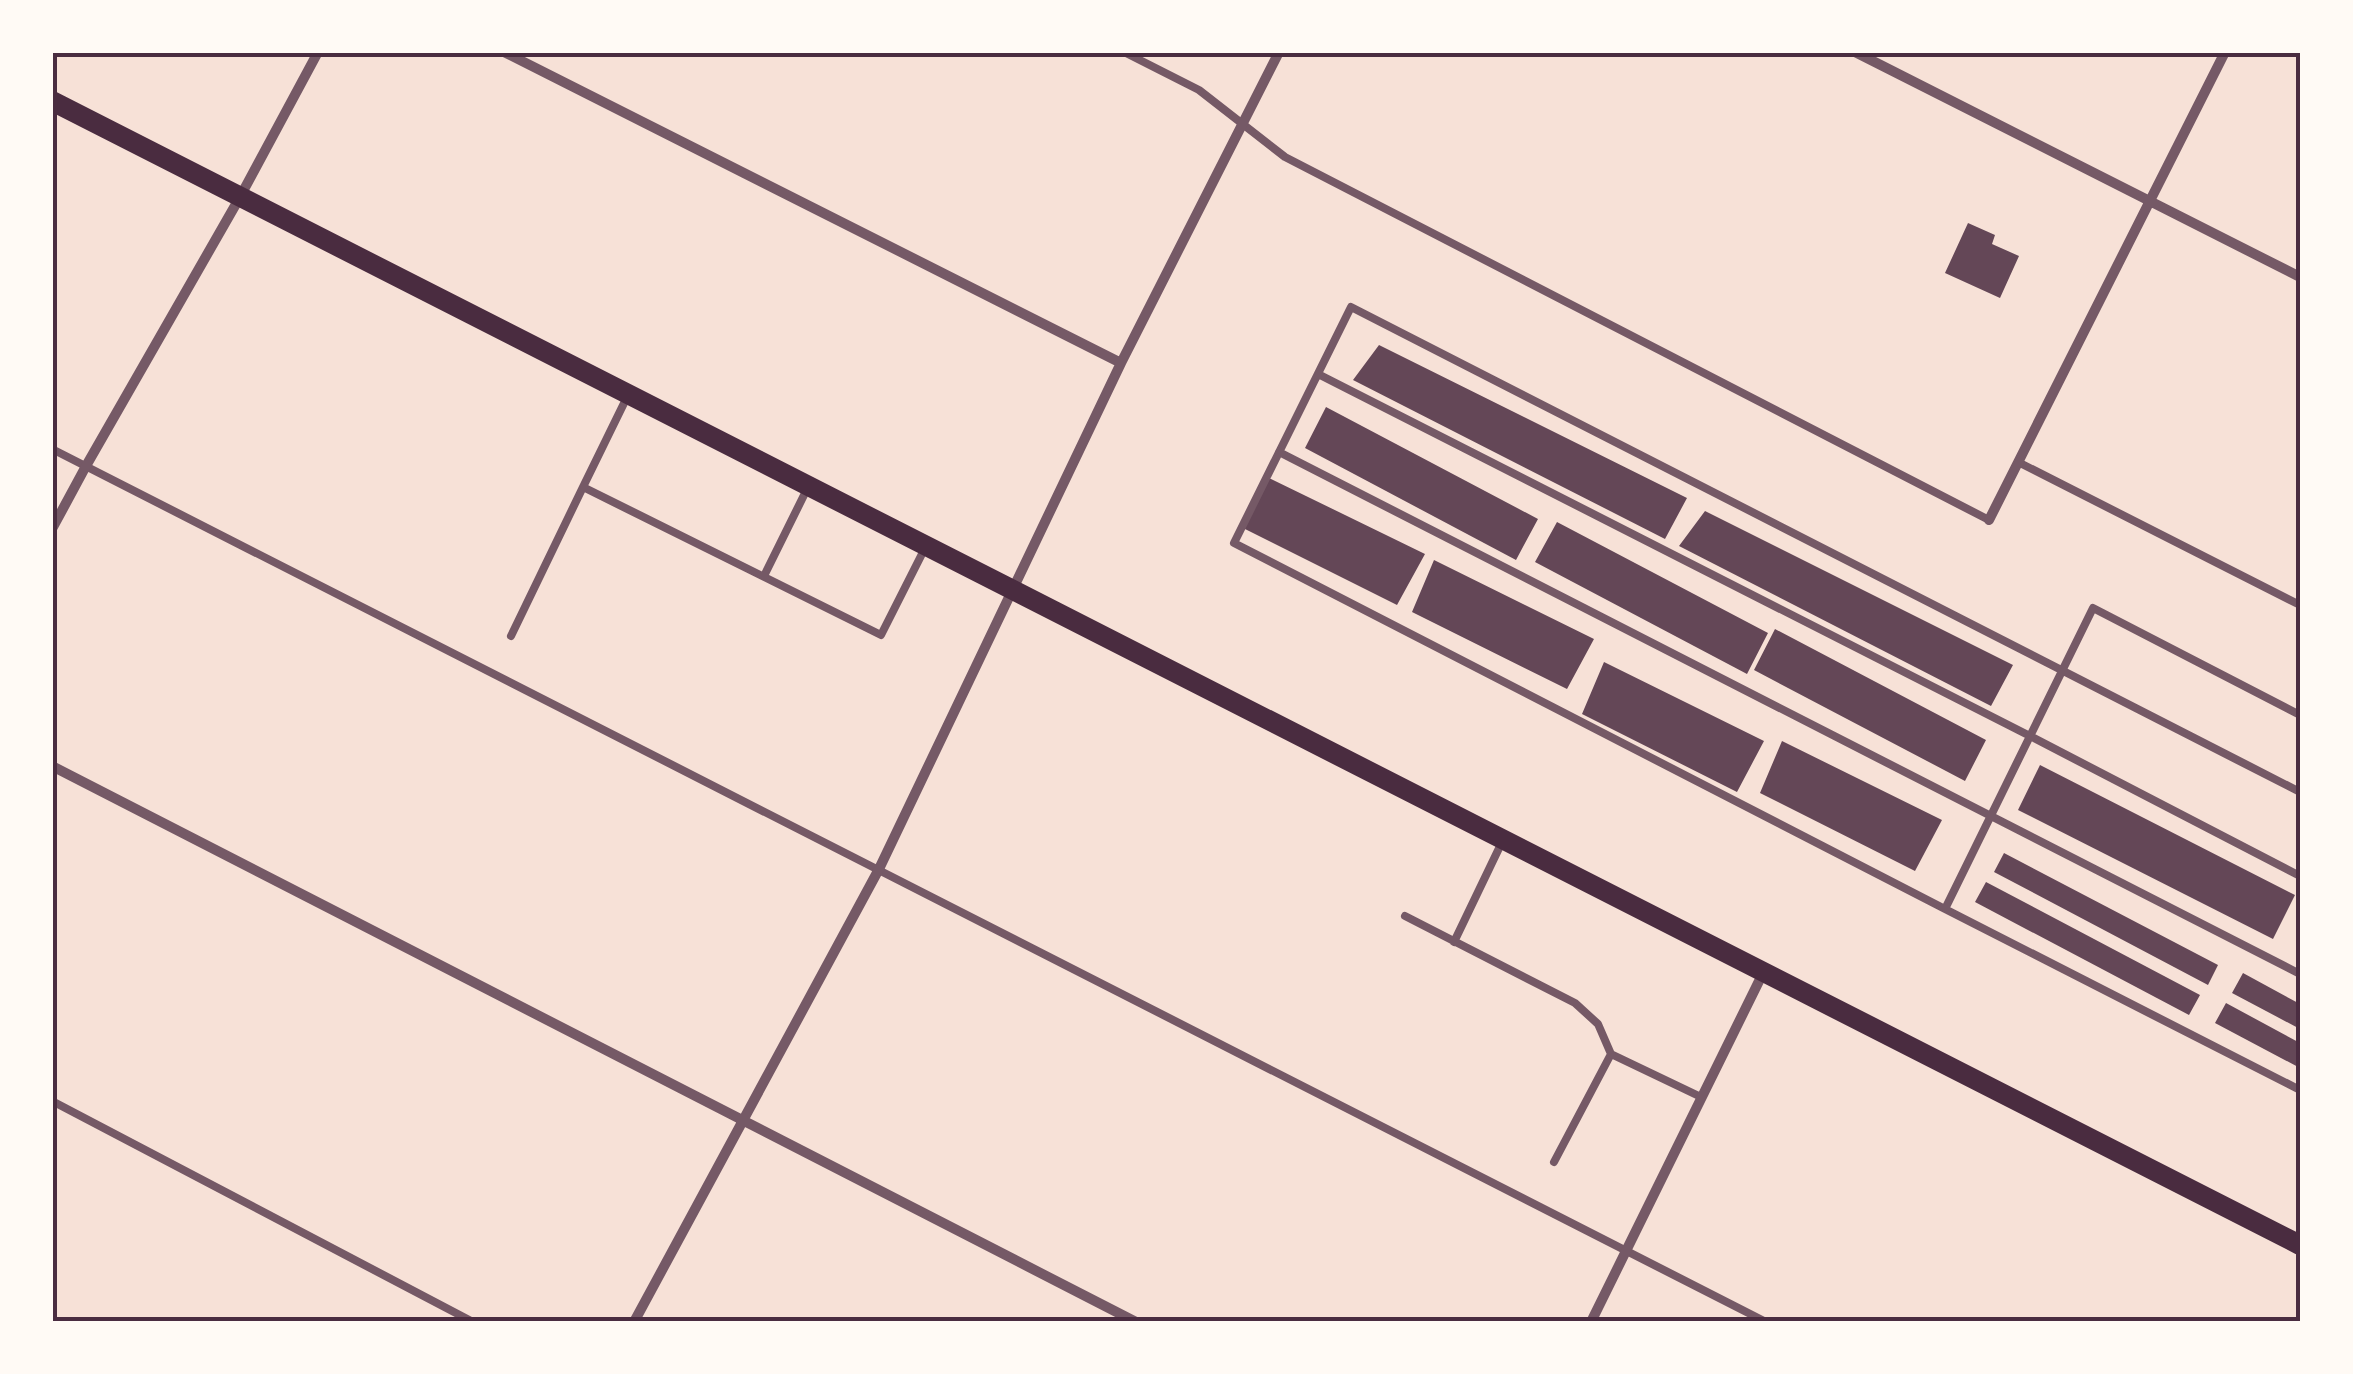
<svg xmlns="http://www.w3.org/2000/svg" width="2353" height="1374" font-family="Rubik,sans-serif">
  <style>
    .building { fill: #644757 }
    .lines { fill: none; stroke-linecap: round; stroke-linejoin: round }
    .service { stroke: #755966; stroke-width: 8 }
    .minor { stroke: #755966; stroke-width: 10 }
    .secondary { stroke: #4a2c40; stroke-width: 20 }
    .neatline { fill: none; stroke: #4a2c40; stroke-width: 4 }
  </style>
  <rect width="100%" height="100%" fill="#f7e1d7"/>
  <path class="building" d="M1968 223 1995 235 1992 244 2019 256 2000 298 1945 273Z
    M1379 345 1687 498 1665 539 1353 380Z
    M1326 407 1538 519 1516 560 1305 448Z
    M1265 476 1425 554 1397 605 1243 528Z
    M1705 511 2013 665 1991 706 1679 546Z
    M1557 522 1768 633 1747 674 1535 562Z
    M1434 560 1594 639 1567 689 1412 612Z
    M1775 629 1986 740 1965 781 1754 670Z
    M1604 662 1764 741 1737 792 1582 714Z
    M1782 741 1942 820 1915 871 1760 793Z
    M2040 765 2295 895 2273 939 2018 810Z
    M2004 853 2218 965 2208 985 1994 872Z
    M1986 882 2200 995 2189 1015 1975 902Z
    M2243 973 2300 1004V1029L2232 993Z
    M2226 1003 2300 1043V1068L2215 1023Z"/>
  <g class="lines">
    <path class="service" d="M1124 52 1199 90 1285 157 1989 520
      M1318 374 2030 736 2300 876
      M628 395 583 487 881 635 926 546
      M52 449 1766 1322
      M1279 452 2300 974
      M2018 462 2300 605
      M764 576 808 487
      M511 636 583 487
      M2300 715 2093 608C2044 709 1994 809 1945 909L1234 543 1351 307 2300 792
      M1945 909 2300 1090
      M1405 916 1575 1003 1598 1024 1611 1054
      M1454 942 1502 842
      M52 1101 473 1322
      M1554 1162 1611 1054 1701 1097"/>
    <path class="minor" d="M504 52 1121 363
      M1855 52 2300 277
      M1989 520 2225 52
      M52 529 86 466 240 197 318 52
      M52 766 1136 1322
      M634 1322 879 869 1121 363 1279 52
      M1591 1322 1763 973"/>
    <path class="secondary" d="M52 101 2300 1245"/>
  </g>
  <rect width="2353" height="1374" fill="none" stroke="#fffaf5" stroke-width="110"/>
  <rect x="55" y="55" width="2243" height="1264" class="neatline"/>
</svg>
